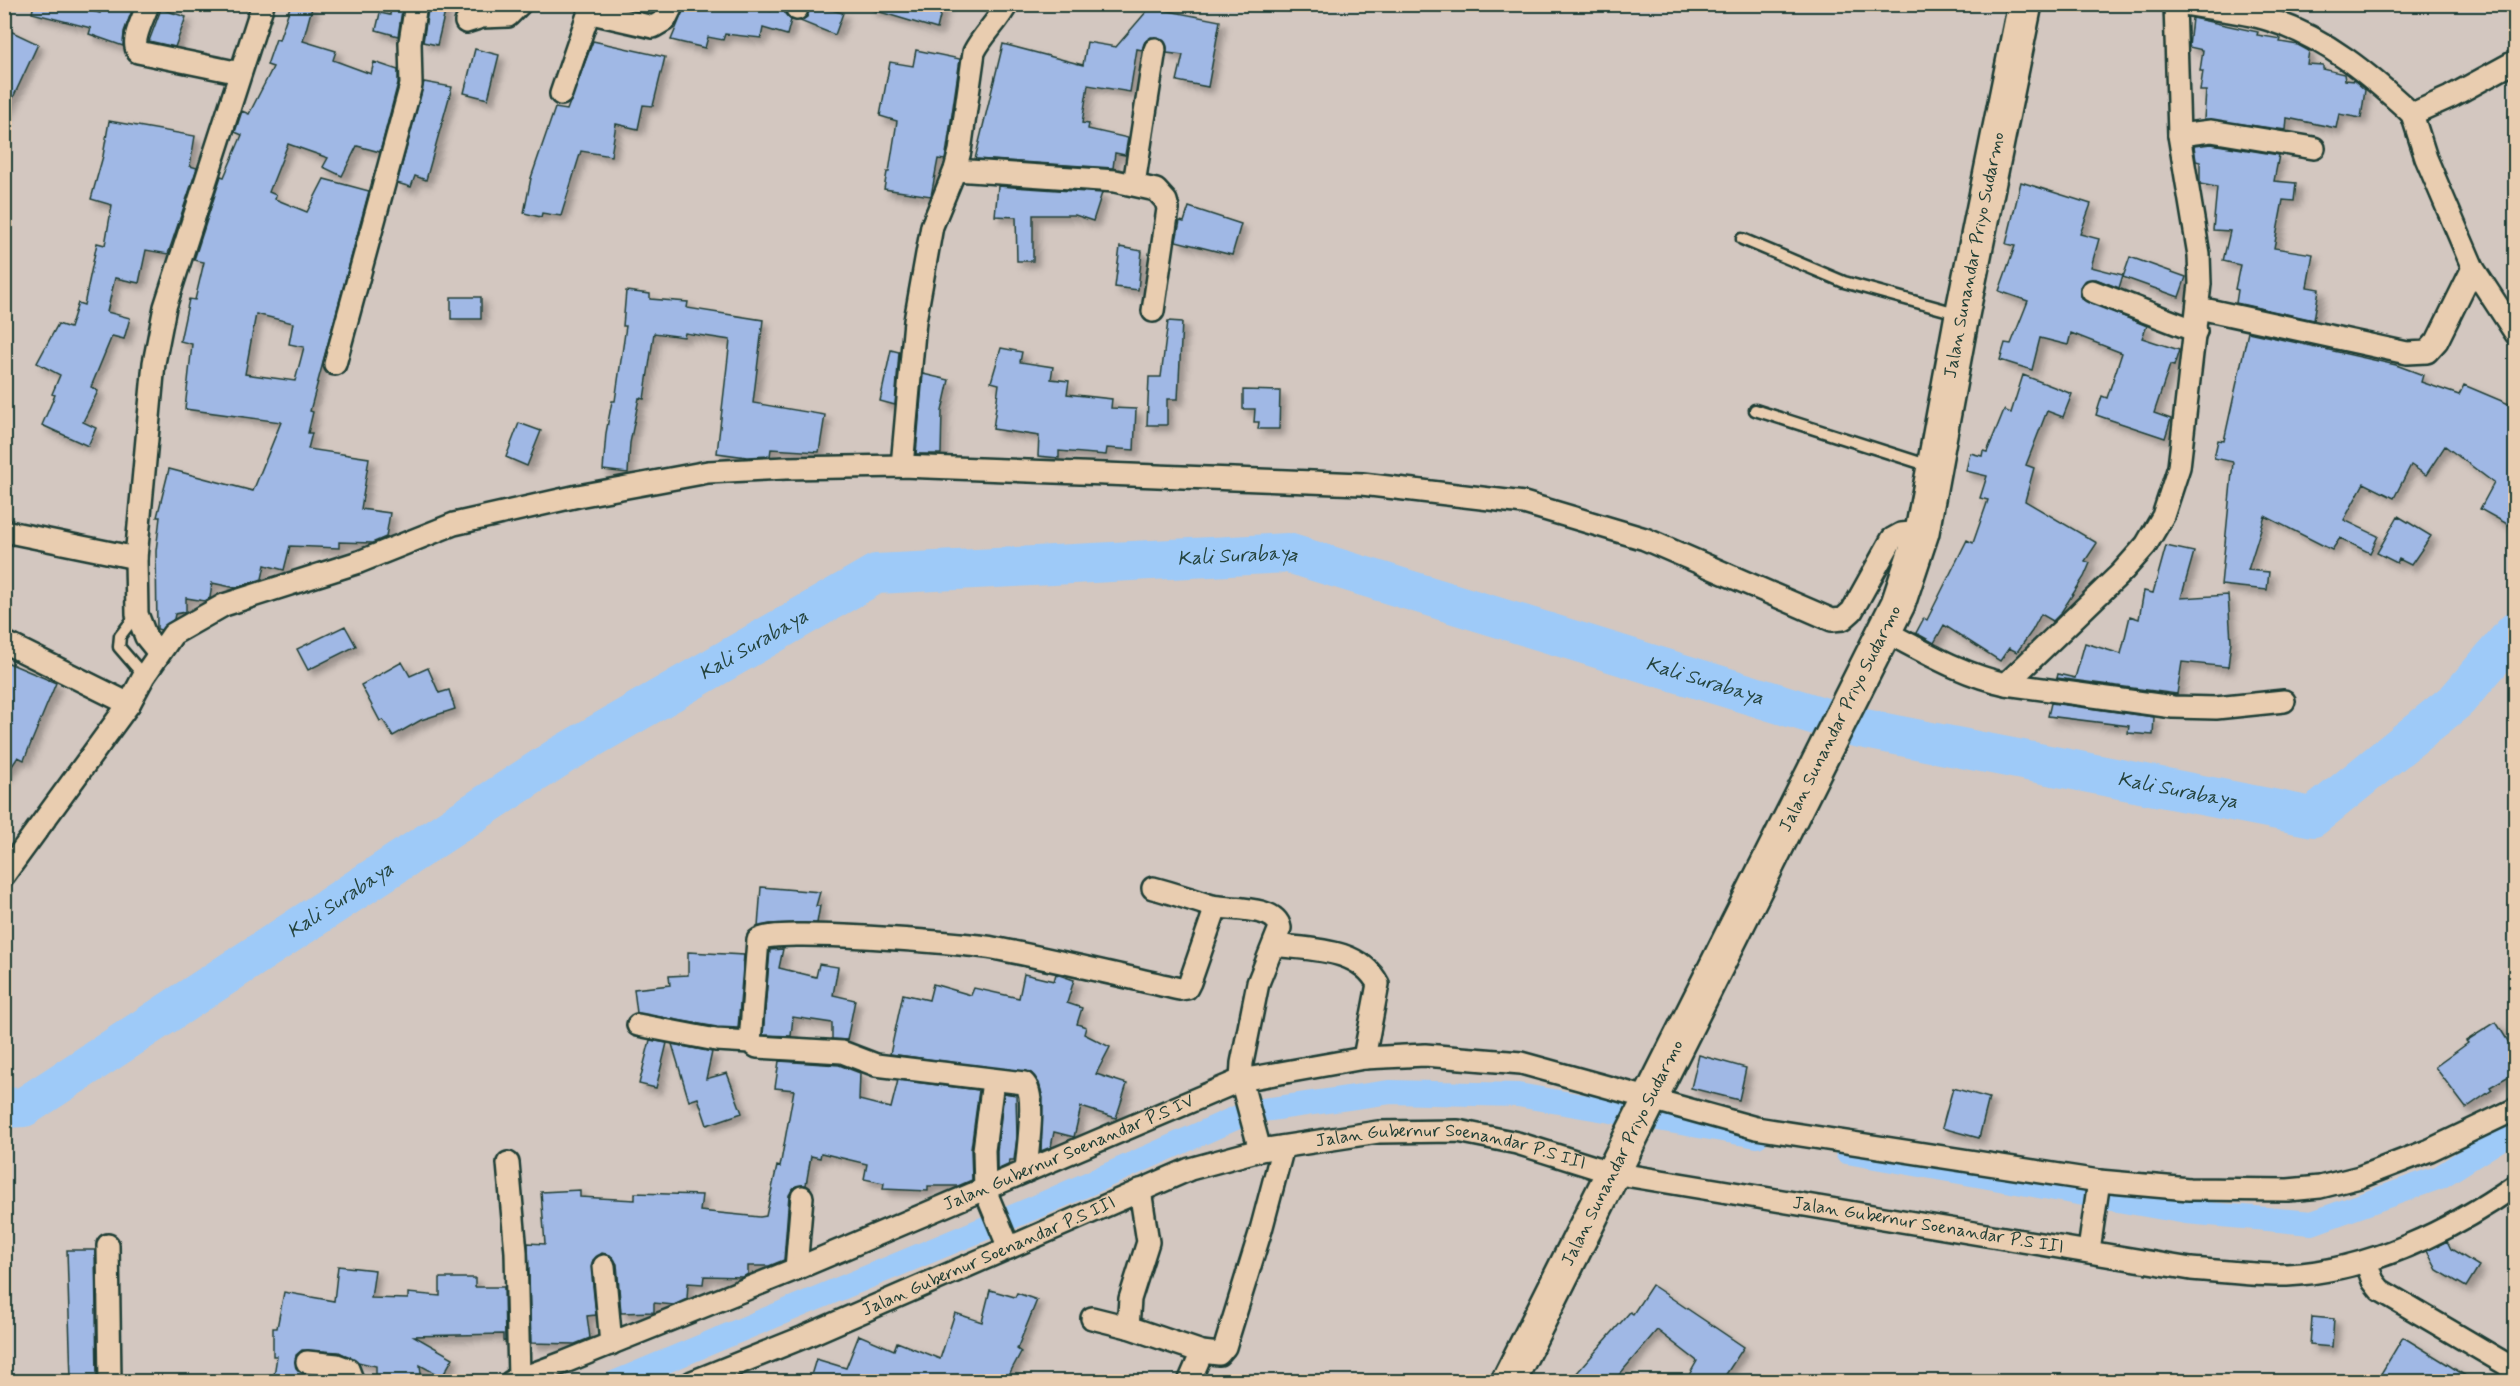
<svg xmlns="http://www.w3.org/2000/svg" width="2520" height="1386" font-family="Mynerve,sans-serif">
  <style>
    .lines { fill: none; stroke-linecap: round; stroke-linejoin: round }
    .canal { stroke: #9ecaf8; stroke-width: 24 }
    .river { stroke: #9ecaf8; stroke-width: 40 }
    .building { fill: #a0b8e5; stroke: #1f3d34; stroke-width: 1.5; fill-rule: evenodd; filter: url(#shadow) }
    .service-casing { stroke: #1f3d34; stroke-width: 15 }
    .minor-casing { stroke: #1f3d34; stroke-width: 26 }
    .trunk-casing { stroke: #1f3d34; stroke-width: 38 }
    .service { stroke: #e9cdb0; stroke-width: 10 }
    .minor { stroke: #e9cdb0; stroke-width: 21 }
    .trunk { stroke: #e9cdb0; stroke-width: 33 }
    .labels { text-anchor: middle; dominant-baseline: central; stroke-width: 5; stroke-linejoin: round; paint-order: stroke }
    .street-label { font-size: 18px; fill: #1f3d34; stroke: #e9cdb0 }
    .water-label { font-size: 20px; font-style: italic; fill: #25443e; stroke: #e9cdb0 }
  </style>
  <defs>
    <filter id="shadow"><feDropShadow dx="5.5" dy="5.5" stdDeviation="3" flood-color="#0004"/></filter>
  </defs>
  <rect width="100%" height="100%" fill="#d3c7c0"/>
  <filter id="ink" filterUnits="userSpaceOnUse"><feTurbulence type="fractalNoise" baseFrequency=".0167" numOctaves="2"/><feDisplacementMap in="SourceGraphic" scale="12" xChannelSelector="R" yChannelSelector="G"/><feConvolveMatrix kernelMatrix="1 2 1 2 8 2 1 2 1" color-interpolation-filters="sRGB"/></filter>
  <g filter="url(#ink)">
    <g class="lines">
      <path class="canal" d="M1847 1152 2186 1212 2312 1223 2440 1177 2516 1129
        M616 1382 1038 1206 1249 1112 1390 1092 1518 1095 1757 1136"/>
      <path class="river" id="s1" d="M4 1108 24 1107 562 755 876 574 1288 553 1855 727 2313 817 2457 700 2516 631"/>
    </g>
    <path class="building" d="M34 4H65L100 13 103 4 134 5 124 32 123 46 89 34 91 28 32 13Z
      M291 4H313L303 41 336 51 333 60 371 74 374 62 398 70V83L380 152 357 146 342 176 323 167 328 158 288 144 269 192 276 195 275 199 307 212 324 179 369 191 310 411 313 412 308 433H312L308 449 369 458 361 509 390 513 386 537 372 543 339 542V548L290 546 284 570 265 565 262 579 236 588 212 583 210 598 205 601 186 598V612L175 614 174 619 161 630 157 629 156 551 160 517H157L169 469 253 491 281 422 185 409 192 344 180 341 189 299 195 300 204 262 194 260 221 176 224 177 242 135 235 132 242 111 249 114 273 67 267 65 276 39 279 40ZM256 314 293 323 289 344 304 347 295 381 245 374Z
      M391 4H403L398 36 376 30 380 13 390 15Z
      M429 4H447L437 45 423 42Z
      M686 4H733L772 11 760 4H785V14L791 20 787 35 763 28 761 38 725 34 723 40 708 37 705 48 671 40Z
      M810 4 843 13 835 35 800 21 807 17Z
      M871 4H943L937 29 870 9Z
      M1153 4H1164L1163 10 1220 21 1208 87 1177 81 1183 55 1167 53 1163 39 1151 37 1145 42 1142 50 1137 49 1130 92 1088 85 1082 123 1089 124 1088 129 1128 138 1125 155 1115 153 1113 168 975 159 1003 44 1083 65 1087 42 1116 47Z
      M161 9 186 17 175 47 149 41Z
      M2192 18 2258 32 2257 35 2281 39 2280 42 2298 45 2309 51 2307 64 2323 65V69L2344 74 2345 80 2355 81 2365 90 2361 118 2339 114 2336 128 2287 118 2286 130 2204 119 2206 91H2200L2203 71H2200L2203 50 2189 47Z
      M4 28 38 44 4 117Z
      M593 41 665 57 653 106 643 105 638 129 616 124 611 156 581 151 561 216 542 213 541 217 524 213 531 178 555 108 567 110Z
      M475 49 499 55 488 99 464 93Z
      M916 50 960 59 947 148 945 160 938 159 931 196 884 189 887 172H889L897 121 880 116 890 62 913 66Z
      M424 82 452 87 426 180 415 176 411 187 397 183Z
      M109 121 195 136 190 166 197 168 168 254 146 250 139 283 115 278 107 312 130 318 124 339 112 336 91 387 98 391 83 422 96 428 88 446 42 425 55 395 52 394 60 375 37 363 58 324 70 328 78 303 84 305 97 243 105 245 112 205 91 199 103 156Z
      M2211 144 2279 155 2274 181 2296 183 2294 201 2283 200 2274 248 2313 254 2307 287 2319 289 2314 320 2236 303 2238 290 2235 289 2240 265 2223 261 2230 231 2213 230 2217 187 2200 184V162L2196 161 2194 146Z
      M2021 182 2091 204 2080 234 2099 239 2091 267 2123 275 2119 288 2096 279 2084 281 2080 287 2082 299 2147 326 2142 338 2179 350 2174 366 2170 365 2154 413 2171 419 2165 438 2096 415 2102 396 2107 398 2122 353 2071 333 2068 345 2040 338 2032 370 2000 360 2005 343 2011 344 2028 301 1999 291 2015 246 2006 244Z
      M998 186 1102 193 1093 221 1075 215H1033V261H1017L1016 217 995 216Z
      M1189 207 1241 224 1232 255 1176 241 1180 221 1184 222Z
      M1120 247 1142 251 1138 290 1115 287Z
      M2130 257 2186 277 2179 297 2123 277Z
      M626 291 650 294V299L688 302 687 308 763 320 753 403 825 415 819 452 771 449 770 456 747 457 717 453 730 340 685 333 684 337 654 333 644 399 639 398 630 443 628 473 603 470 606 433 612 401H615L626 326H623Z
      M451 297H481V319H451Z
      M1168 321 1182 322 1178 399H1167V425H1147L1149 377H1161Z
      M2248 332 2396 365 2423 375 2421 382 2459 395 2464 385 2516 407V515L2509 525 2480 509 2494 483 2445 446 2426 475 2411 465 2394 498 2364 483 2344 520 2378 536 2370 553 2340 538 2332 550 2265 516 2248 570 2269 572 2267 590 2221 585 2233 462 2214 458 2218 440 2224 441Z
      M1001 348 1022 352 1020 362 1053 367 1051 379 1069 381 1067 394 1112 399 1111 408 1136 409 1134 450 1107 448 1106 455 1059 451V458L1038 456 1039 436 993 429 999 384 991 382Z
      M891 350 899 352 895 405 880 401Z
      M923 374 949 380 942 411 941 454H916Z
      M2023 375 2072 394 2063 417 2047 411 2026 465 2034 468 2025 501 2097 543 2085 561 2090 563 2084 577 2060 614 2053 621 2041 614 2032 631 2017 652 2009 648 2000 661 1944 625 1934 643 1916 633 1924 618 1927 620 1967 540 1973 543 1988 500 1980 498 1987 476 1966 471 1970 453 1982 456 1983 451 1987 452 2004 410 2011 413Z
      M1243 390 1280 391 1279 429H1258L1259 422H1254L1255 409H1243Z
      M519 423 541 431 527 466 506 457Z
      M2398 516 2431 536 2411 565 2399 559 2397 563 2377 553Z
      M2166 546 2194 552 2181 598 2228 595 2231 641 2228 667 2182 662 2177 694 2057 678 2058 674 2075 678 2085 643 2121 654 2130 616 2139 619 2144 591 2153 593Z
      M345 626 356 646 308 670 297 649Z
      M4 661 56 683 24 760 18 757 4 778Z
      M402 662 410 676 428 668 439 693 449 690 455 709 421 720 393 736 383 720 380 721 361 685Z
      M2051 703 2154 717 2153 735 2128 733 2129 726 2048 716Z
      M761 887 820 892 816 906H820L817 923 770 924 758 927Z
      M783 949 779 968 816 977 819 964 838 967 833 995 855 1000 847 1040 832 1039V1023L793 1017 791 1036 763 1035 770 950Z
      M688 952 744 955 738 1028 717 1027 637 1013 634 989 670 985 669 976 688 975Z
      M1024 974 1054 981 1056 974 1074 980 1067 1003 1082 1008 1077 1024 1086 1027 1084 1034 1110 1047 1096 1074 1127 1084 1116 1118 1081 1107 1074 1137 1054 1132 1051 1147 1041 1151 1043 1098 1039 1083 1031 1073 890 1054 903 994 929 1000 933 984 971 995 974 988 1019 998Z
      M2496 1022 2516 1054V1072L2490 1087 2492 1090 2466 1108 2435 1067 2468 1043 2466 1041Z
      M650 1040 667 1043 656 1088 639 1084Z
      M672 1044 712 1052 706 1079 727 1073 742 1113 707 1125 698 1098 689 1101Z
      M1699 1055 1746 1068 1739 1100 1691 1088Z
      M779 1061 839 1065 860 1073 859 1100 891 1108 898 1080 979 1090 971 1149 972 1180 958 1186H928V1191L883 1189 884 1183 864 1179 867 1164 821 1153 820 1158 811 1156 806 1185 796 1186 789 1195 784 1260 769 1266H748V1274L743 1277 704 1276 703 1284 688 1283 687 1299 674 1305 654 1303V1312L621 1313 617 1264 610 1255 602 1253 593 1260 591 1267 596 1315 587 1316 590 1338 575 1344 531 1343 528 1243 545 1244 541 1192 580 1190V1197L635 1200V1193L702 1195 700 1211 760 1217 766 1216 777 1166 780 1167 794 1090 775 1088Z
      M1953 1088 1989 1098 1979 1138 1942 1128Z
      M1004 1093 1016 1095 1017 1137 1014 1160H1010L1008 1165 997 1170V1151Z
      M2447 1241 2451 1249 2479 1266 2466 1287 2437 1270 2427 1251Z
      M67 1250H95L97 1378 71 1379Z
      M338 1266 375 1270 371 1298 408 1299V1293L440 1296V1278H475V1287H504L505 1342 503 1341V1334L414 1336 453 1358 442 1377 420 1365 422 1382H376V1366L358 1362 339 1352 302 1350 296 1355V1368L305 1375 322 1376V1382H273L277 1356H273V1328H277L284 1292 334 1301Z
      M1652 1285 1744 1347 1721 1382H1685L1697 1361 1657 1330 1613 1382H1569L1630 1312 1633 1314Z
      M990 1290 1015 1297 1017 1293 1037 1300 1017 1349 1021 1352 1005 1382H809L816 1359 846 1368 859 1335 894 1350 897 1342 940 1359 955 1313 982 1322Z
      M2312 1317 2334 1319 2332 1347 2310 1345Z
      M2403 1337 2447 1364 2475 1382H2376Z"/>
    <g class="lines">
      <g class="service-casing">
        <path id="service" d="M1742 239 1844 282 1960 314
          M1755 410 1930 466
          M137 614 120 636 119 647 144 676"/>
      </g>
      <g class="minor-casing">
        <g id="minor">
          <path d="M148 4C144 18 130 40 138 52L240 73"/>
          <path d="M2183 4C2211 9 2242 11 2270 20 2325 37 2370 75 2412 114L2450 97 2516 61"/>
          <path d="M797 9 798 4"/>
          <path d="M466 22 482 17 508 16 520 4"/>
          <path d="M561 94 588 15 596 14 653 27 665 20 673 4"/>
          <path d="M2412 114 2426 158 2473 268 2516 334"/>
          <path d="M2179 135 2211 131 2314 148"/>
          <path d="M955 170 1115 181 1156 190 1166 201 1168 209 1153 311"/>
          <path d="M1134 184 1155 49"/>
          <path d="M2092 291 2196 331"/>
          <path d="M2199 308 2407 353 2427 352 2437 341 2473 268"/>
          <path d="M335 364 411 85 410 42 416 4"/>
          <path d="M902 466 915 321 932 226 955 170 960 151 974 52C983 34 998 22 1007 4"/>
          <path d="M4 531 136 558"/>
          <path d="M1886 632C1925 652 1963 675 2006 684L2173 707 2216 708 2284 701"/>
          <path d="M4 642 129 704"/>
          <path d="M159 653 146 637 137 614 136 558 154 363 165 307 263 4"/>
          <path d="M2006 684 2122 572 2146 545 2163 516 2179 467 2200 284 2199 255 2179 135 2175 4"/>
          <path d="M4 875 129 704 144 676 173 634 224 605 359 562 454 524 578 496 708 472 786 468 902 466 1362 484 1524 503 1645 539 1832 620 1843 619 1852 611 1892 539 1901 534 1922 532"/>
          <path d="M1153 888C1173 893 1192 900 1212 906 1229 910 1276 905 1280 928L1258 983 1242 1063 1241 1080 1260 1150"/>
          <path d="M1274 945C1310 950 1359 947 1378 984L1364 1058"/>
          <path d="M638 1025 716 1040 750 1042"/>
          <path d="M993 1081 984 1150 985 1190 1009 1248"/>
          <path d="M508 1163 516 1252 519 1378"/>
          <path d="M1026 1171C1027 1153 1037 1094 1024 1083L876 1065 842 1052 757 1047 750 1042 758 940C772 927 964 943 993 948 1056 960 1118 975 1180 989L1187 988 1190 982 1216 907"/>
          <path d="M1140 1190 1148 1242 1130 1299 1128 1327 1202 1352 1219 1354 1225 1347 1261 1230 1283 1147"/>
          <path d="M108 1245 110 1382"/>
          <path d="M2089 1250 2099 1181"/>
          <path d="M2366 1262 2373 1281 2380 1290 2516 1370"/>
          <path d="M604 1266 611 1344"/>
          <path d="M796 1269 802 1197"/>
          <path d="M1092 1318 1128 1327"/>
          <path d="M307 1362 337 1365 348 1369 353 1382"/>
          <path id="s2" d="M511 1382 565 1362 796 1269 1241 1080 1364 1058 1425 1055 1521 1063 1756 1128 2099 1181 2189 1189 2288 1190 2320 1187 2360 1177 2430 1150 2516 1109"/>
          <path id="s3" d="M692 1382 804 1337 1190 1169 1260 1150 1378 1132 1458 1131 1517 1143 1613 1173 2191 1269C2222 1271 2256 1276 2287 1275 2369 1271 2450 1231 2516 1185"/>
          <path d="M1189 1382 1202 1352"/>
        </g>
      </g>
      <g class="trunk-casing">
        <g id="trunk">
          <path id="s4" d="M1508 1382 1898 604 1922 532 1962 315 2025 4"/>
        </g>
      </g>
      <use href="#service" class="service"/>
      <use href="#minor" class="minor"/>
      <use href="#trunk" class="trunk"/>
    </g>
  </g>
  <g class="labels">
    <g class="street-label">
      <text stroke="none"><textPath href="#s4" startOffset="1228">Jalan Sunandar Priyo Sudarmo</textPath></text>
      <text stroke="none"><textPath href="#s4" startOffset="742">Jalan Sunandar Priyo Sudarmo</textPath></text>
      <text stroke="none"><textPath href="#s2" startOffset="603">Jalan Gubernur Soenandar P.S IV</textPath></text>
      <text stroke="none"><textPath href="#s4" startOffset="256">Jalan Sunandar Priyo Sudarmo</textPath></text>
      <text stroke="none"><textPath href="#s3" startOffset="808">Jalan Gubernur Soenandar P.S III</textPath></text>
      <text stroke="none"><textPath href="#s3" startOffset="1294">Jalan Gubernur Soenandar P.S III</textPath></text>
      <text stroke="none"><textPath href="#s3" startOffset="322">Jalan Gubernur Soenandar P.S III</textPath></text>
    </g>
    <g class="water-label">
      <text stroke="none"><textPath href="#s1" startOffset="1388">Kali Surabaya</textPath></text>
      <text stroke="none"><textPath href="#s1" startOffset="884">Kali Surabaya</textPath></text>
      <text stroke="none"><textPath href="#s1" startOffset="1874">Kali Surabaya</textPath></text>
      <text stroke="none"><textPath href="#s1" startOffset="2360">Kali Surabaya</textPath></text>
      <text stroke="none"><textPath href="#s1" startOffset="398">Kali Surabaya</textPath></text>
    </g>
  </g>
  <rect width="2520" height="1386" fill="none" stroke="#e9cdb0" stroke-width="24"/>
  <rect x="12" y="12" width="2496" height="1362" fill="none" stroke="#1f3d34" stroke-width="2" filter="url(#ink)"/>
</svg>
